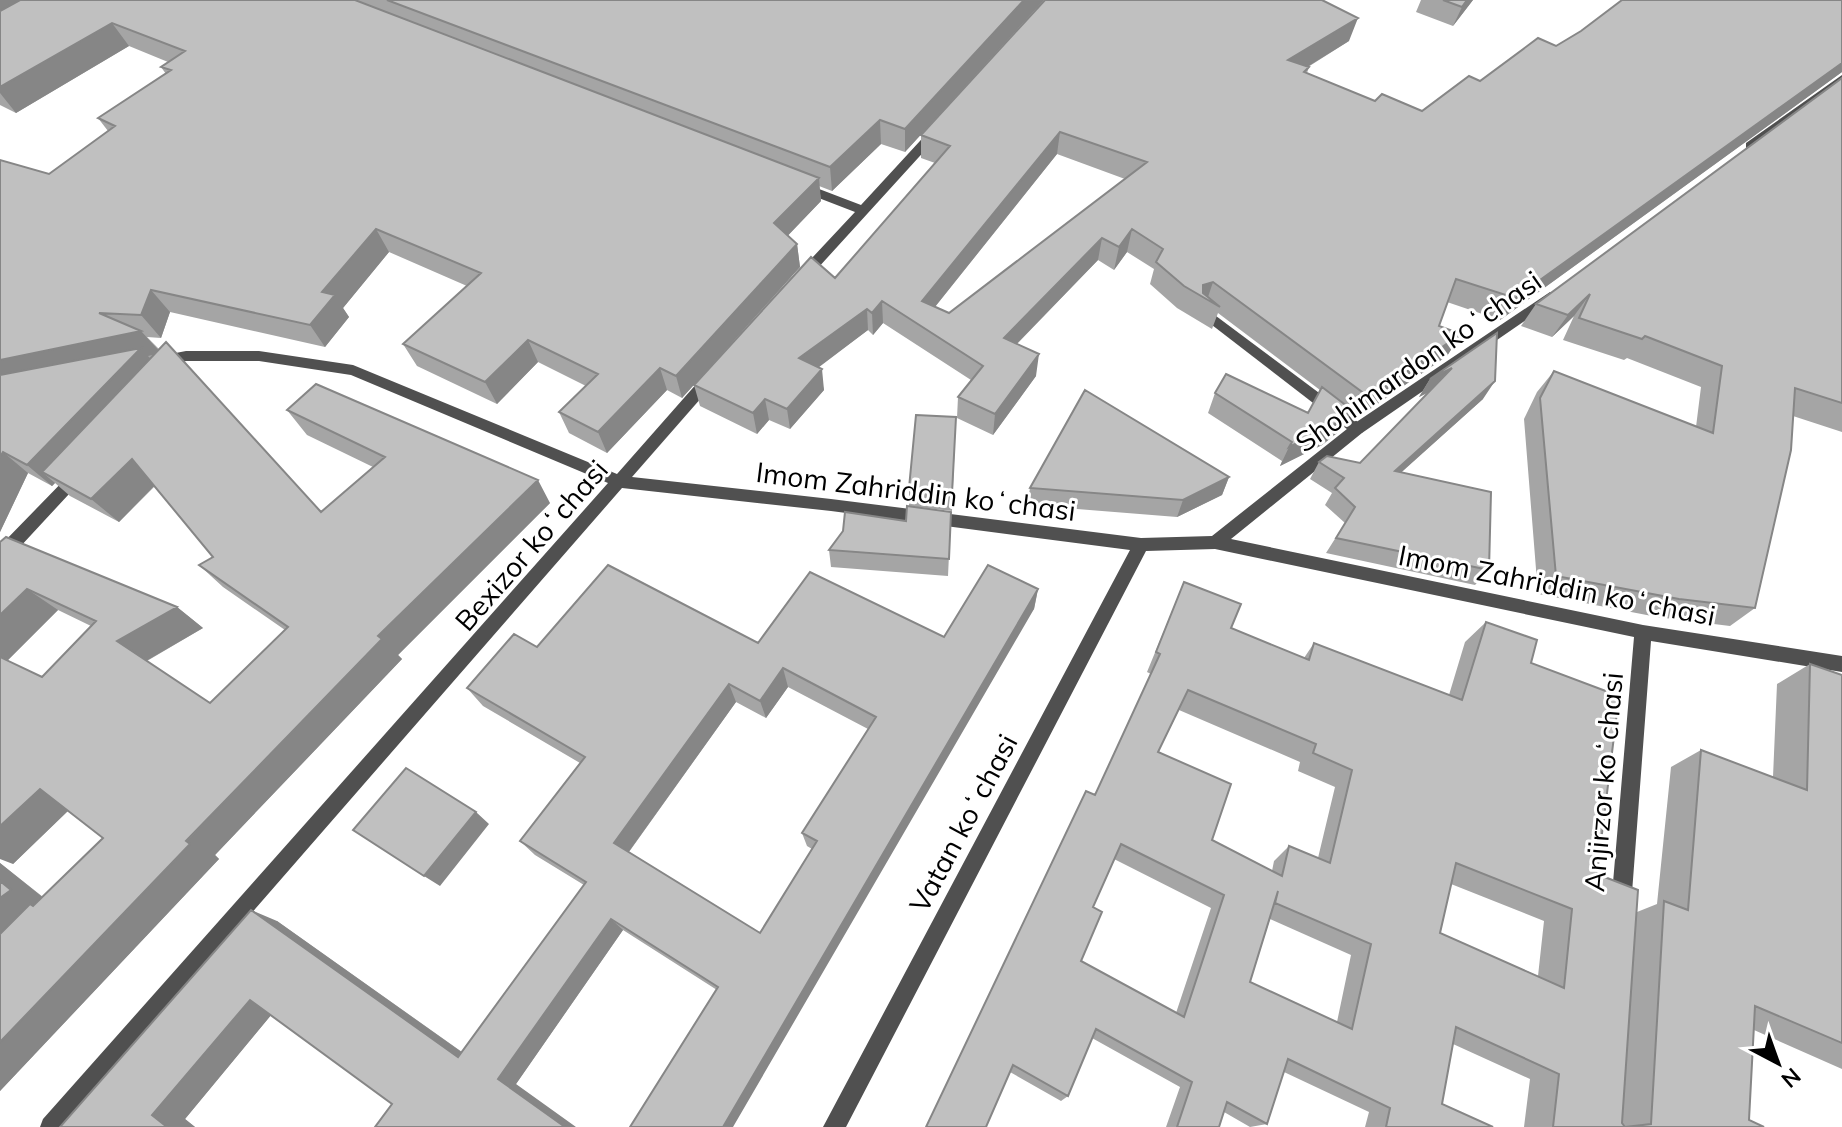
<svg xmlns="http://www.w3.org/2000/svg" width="1842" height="1127" font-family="Mulish,sans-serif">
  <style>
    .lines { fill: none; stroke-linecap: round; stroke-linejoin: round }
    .service { fill: #505050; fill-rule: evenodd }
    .minor { fill: #505050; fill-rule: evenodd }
    .wall { fill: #a5a5a5; fill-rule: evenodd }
    .shaded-wall { fill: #868686 }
    .building { fill: #c0c0c0; stroke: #868686; stroke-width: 2; fill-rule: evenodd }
    .labels { text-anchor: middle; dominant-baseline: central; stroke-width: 6; stroke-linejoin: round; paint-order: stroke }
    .street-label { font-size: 28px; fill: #000; stroke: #fff }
  </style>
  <rect width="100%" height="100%" fill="#fff"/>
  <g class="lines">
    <path class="service" d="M1204 307 1362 425 1364 429 1362 433H1352L1199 315V309Z"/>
    <path class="minor" d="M1842 75V83L1754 149H1746V143Z
      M935 128 939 129V135L807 280H797V274L855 212 798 190V184H806L861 205 931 129Z
      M1550 292 1555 294V300L1362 433 1231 539 1643 625 1842 656V672L1651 641 1631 906 1628 913 1621 916 1614 913 1611 906 1634 637 1215 549 1146 551 846 1127H823L1130 550 831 511 622 488 65 1127H40L43 1119 608 483 351 375 259 361H186L160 366 153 361 155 357 186 351H259L353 365 617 474 706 373 711 372 718 377 716 381 632 477 831 499 1141 538 1212 536 1352 425Z
      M77 470 85 476 82 480 6 562 0 564V546L72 472Z"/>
  </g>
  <path class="wall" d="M0 0H1044L905 152 881 144 832 191 819 186 821 201 788 235 797 244 800 267 682 398 667 390 607 453 569 433 559 412 586 386 538 362 497 404 417 366 403 344 467 286 389 252 343 308 349 317 325 347 170 312 161 338 147 337 321 512 373 467 307 435 287 410 550 503 398 655 402 659 215 855 219 859 0 1091V863L43 897 103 838 68 811 13 864 0 542 177 607 203 628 147 661 210 703 285 630 223 587 199 565 213 557 155 486 119 522 70 496 55 483 52 486 28 473 0 532V160L49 174 108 131 98 118 166 74 161 67 168 62 129 46 16 113 0 105ZM58 610 91 626 42 677 7 661Z
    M1421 0H1473L1453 26 1416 12Z
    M1842 0V72L1500 320 1447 302 1439 326 1461 334 1447 356 1357 418 1351 413 1342 429 1322 445 1280 466 1282 461 1208 413 1215 393 1308 413 1320 390 1218 313 1212 329 1177 308 1150 284 1154 269 1127 252 1114 270 1098 260 1017 344 1036 376 993 435 957 418 958 397 971 380 883 323 873 335 868 330 818 367 824 390 790 429 769 420 757 434 700 406 694 385 835 278 935 163 921 158V135L1349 41 1308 67H1309L1307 73 1375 101 1422 111 1480 81 1556 46ZM1057 154 1125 179 949 313 935 307Z
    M1842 78V432L1793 416 1755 608 1730 626 1657 617 1538 594 1524 419 1537 392 1554 371 1696 427 1701 387 1627 358 1624 360 1563 340 1574 316 1552 337 1521 326 1536 304Z
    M1430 379 1483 399 1401 472 1489 570 1475 585 1326 553 1345 523 1325 505 1332 493 1310 479 1319 462 1360 463 1429 392 1419 397Z
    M956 417 952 511 909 506V488Z
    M1229 477 1222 495 1177 517 1027 505 1030 488Z
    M951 512 948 576 831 567 829 550 906 521Z
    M1184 582 1231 628 1304 658 1314 643 1449 695 1465 642 1486 622 1531 663 1597 874 1637 912 1657 904 1671 767 1701 750 1773 777 1777 684 1810 664 1842 675V1069L1754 1030 1749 1120 1764 1127H1524L1530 1079 1453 1044 1442 1104 1493 1127H1365L1369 1112 1284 1072 1267 1124 1250 1127 1224 1112 1219 1127H1166L1180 1087 1092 1038 1068 1096 1061 1101 1010 1072 1095 795 1151 674 1147 672ZM1179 710 1300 762 1298 771 1335 787 1318 858 1289 846 1274 861 1272 871 1212 840 1158 752ZM1114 859 1211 908 1176 1013 1081 961 1093 907ZM1451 884 1544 921 1538 976 1440 933ZM1270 919 1351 955 1337 1022 1250 982Z
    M1038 589 1034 609 717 990 623 930 516 1084 392 1104 271 1015 185 1119 195 1127H60L277 921 462 1052 584 885 535 855 520 841 580 763 483 706 467 688 537 647 944 637ZM788 687 868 729 802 833 807 846 812 849 760 933 629 852 736 702 766 718Z"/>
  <path class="shaded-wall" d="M0 0H54L0 32Z
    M1024 0H1044L905 152V129Z
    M1467 0H1473L1453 26 1462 7Z
    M1358 18 1349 41 1281 83 1288 60Z
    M112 23 129 46 16 113 0 93V87Z
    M1842 63V72L1500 320 1515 298Z
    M880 120 881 144 832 191 830 167Z
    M1060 132 1057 154 922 323V301Z
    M819 178 821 201 778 246 774 223Z
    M376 229 389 252 343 308 349 317 325 347 310 325 322 292Z
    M1132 229 1127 252 1114 270 1119 247Z
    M1102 238 1098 260 1001 360 1004 338Z
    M797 244 800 267 682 398 676 376Z
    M1213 282 1207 300 1200 296 1203 285Z
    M151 290 170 312 161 338 141 315Z
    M1590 294 1574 316 1552 337 1568 315Z
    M882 301 883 323 873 335 872 313Z
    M867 309 868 330 802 380 799 358Z
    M141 331 161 353 148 356 161 370 42 472 55 483 52 486 27 465 0 387V360Z
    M1461 334 1447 356 1357 418 1369 397Z
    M528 340 538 362 497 404 485 382Z
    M1039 354 1036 376 993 435 995 414Z
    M660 368 667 390 607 453 598 432Z
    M1452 368 1441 386 1419 397 1430 379Z
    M822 369 824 390 790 429 787 409Z
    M1495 381 1483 399 1384 488 1395 471Z
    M765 399 769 420 757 434 753 413Z
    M1352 410 1342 429 1322 445 1280 466 1289 447Z
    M3 452 28 473 0 532V457Z
    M132 459 158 482 119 522 91 499Z
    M1229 477 1222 495 1177 517 1183 500Z
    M538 480 550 503 398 655 402 659 215 855 219 859 0 1091V1042L378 636Z
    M27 589 58 610 4 664 0 661V615Z
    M1038 589 1034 609 733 1127H723Z
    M177 607 203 628 146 661 117 641Z
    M783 668 788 687 766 718 760 701Z
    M729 684 736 702 625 857 614 843Z
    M40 789 74 805 13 864 0 859V826Z
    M476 812 489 824 440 886 424 876Z
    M0 863 51 904 0 940Z
    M251 910 277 921 477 1063 458 1057Z
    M611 919 623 930 516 1084 576 1127H565L498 1079Z
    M250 1000 277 1008 185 1119 195 1127H167L152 1115Z"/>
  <path class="building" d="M20 0H355L819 178 774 223 797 244 676 376 660 368 598 432 559 412 598 374 528 340 485 382 403 344 481 273 376 229 322 292 335 295 310 325 151 290 141 315 99 313 141 331 0 360V160L49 174 115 126 98 118 171 70 161 67 185 51 112 23 0 87V11Z
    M387 0H1024L905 129 880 120 830 167Z
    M1045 0H1322L1358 18 1288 60 1309 67 1304 72 1375 101 1382 94 1422 111 1469 76 1480 81 1538 38 1556 46 1581 31 1622 0H1842V63L1515 298 1456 279 1439 326 1461 334 1369 397 1213 282 1203 285V293L1220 307 1184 286 1156 262 1163 249 1132 229 1119 247 1102 238 1004 338 1039 354 995 414 958 397 983 366 882 301 872 313 867 309 799 358 822 369 787 409 765 399 753 413 694 385 811 257 835 278 950 146 921 135ZM1060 132 1147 162 949 313 922 301Z
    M1443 0H1467L1462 7Z
    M1842 78V403L1795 388 1791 450 1755 608 1679 599 1556 576 1540 398 1554 371 1713 433 1722 366 1645 336 1642 339 1579 318 1590 294 1568 315 1536 304Z
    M1497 333 1495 381 1395 471 1491 492 1489 570 1336 538 1355 507 1335 488 1344 478 1319 462 1327 456 1360 463 1452 368 1430 379Z
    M166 342 321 512 385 457 287 410 316 384 538 480 378 636 382 639 186 841 190 844 0 1042V934L30 904 33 906 103 838 40 789 0 826V657L42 677 96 621 27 589 0 615V542L6 537 177 607 117 641 210 703 288 627 199 565 213 557 132 459 91 499 42 472Z
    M141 348 27 465 3 452 0 457V375Z
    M1226 374 1308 413 1322 387 1352 410 1332 426 1289 447 1292 442 1215 393Z
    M1085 390 1229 477 1183 500 1030 488Z
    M916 415 956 417 952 493 909 488Z
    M907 506 951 512 949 559 829 550 843 531 845 512 906 521Z
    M608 565 758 643 810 572 944 637 988 565 1038 589 723 1127H630L718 987 611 919 498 1079 565 1127H375L392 1104 250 1000 152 1115 167 1127H60L251 910 458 1057 586 882 520 841 585 757 467 688 514 634 537 647ZM783 668 876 717 802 833 817 841 760 933 614 843 729 684 760 701Z
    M1184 582 1241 604 1231 628 1309 660 1314 643 1462 700 1486 622 1537 640 1531 663 1619 696 1597 874 1638 890 1622 1123 1625 1127 1651 1124 1664 901 1688 910 1701 750 1807 790 1810 664 1842 675V1043L1755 1006 1749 1120 1764 1127H1553L1559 1074 1456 1027 1442 1104 1493 1127H1386L1390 1108 1288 1059 1267 1124 1227 1102 1219 1127H1177L1192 1082 1096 1029 1068 1096 1013 1065 986 1127H926L1086 791 1095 795 1160 654 1156 652ZM1188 690 1316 744 1313 753 1352 770 1330 863 1289 846 1282 876 1212 840 1231 784 1158 752ZM1121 844 1224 895 1184 1017 1081 961 1102 912 1093 907ZM1456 863 1572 909 1564 988 1440 933ZM1278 891 1275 903 1371 944 1352 1029 1250 982Z
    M406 768 476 812 424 876 353 830Z
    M0 881 11 890 0 898Z"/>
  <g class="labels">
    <g class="street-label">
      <text transform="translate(1418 361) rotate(-35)">Shohimardon koʻchasi</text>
      <text transform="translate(916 491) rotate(7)">Imom Zahriddin koʻchasi</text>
      <text transform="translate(531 545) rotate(-49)">Bexizor koʻchasi</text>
      <text transform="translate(1557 585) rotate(11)">Imom Zahriddin koʻchasi</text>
      <text transform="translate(1603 782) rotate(-85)">Anjirzor koʻchasi</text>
      <text transform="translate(963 823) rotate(-62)">Vatan koʻchasi</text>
    </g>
  </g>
  <g transform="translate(1778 1063) rotate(139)" stroke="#ffffff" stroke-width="6" paint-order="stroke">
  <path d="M0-6L14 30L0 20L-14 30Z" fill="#000000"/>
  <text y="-12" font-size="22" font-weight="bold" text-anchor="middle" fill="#000000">N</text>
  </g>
</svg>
